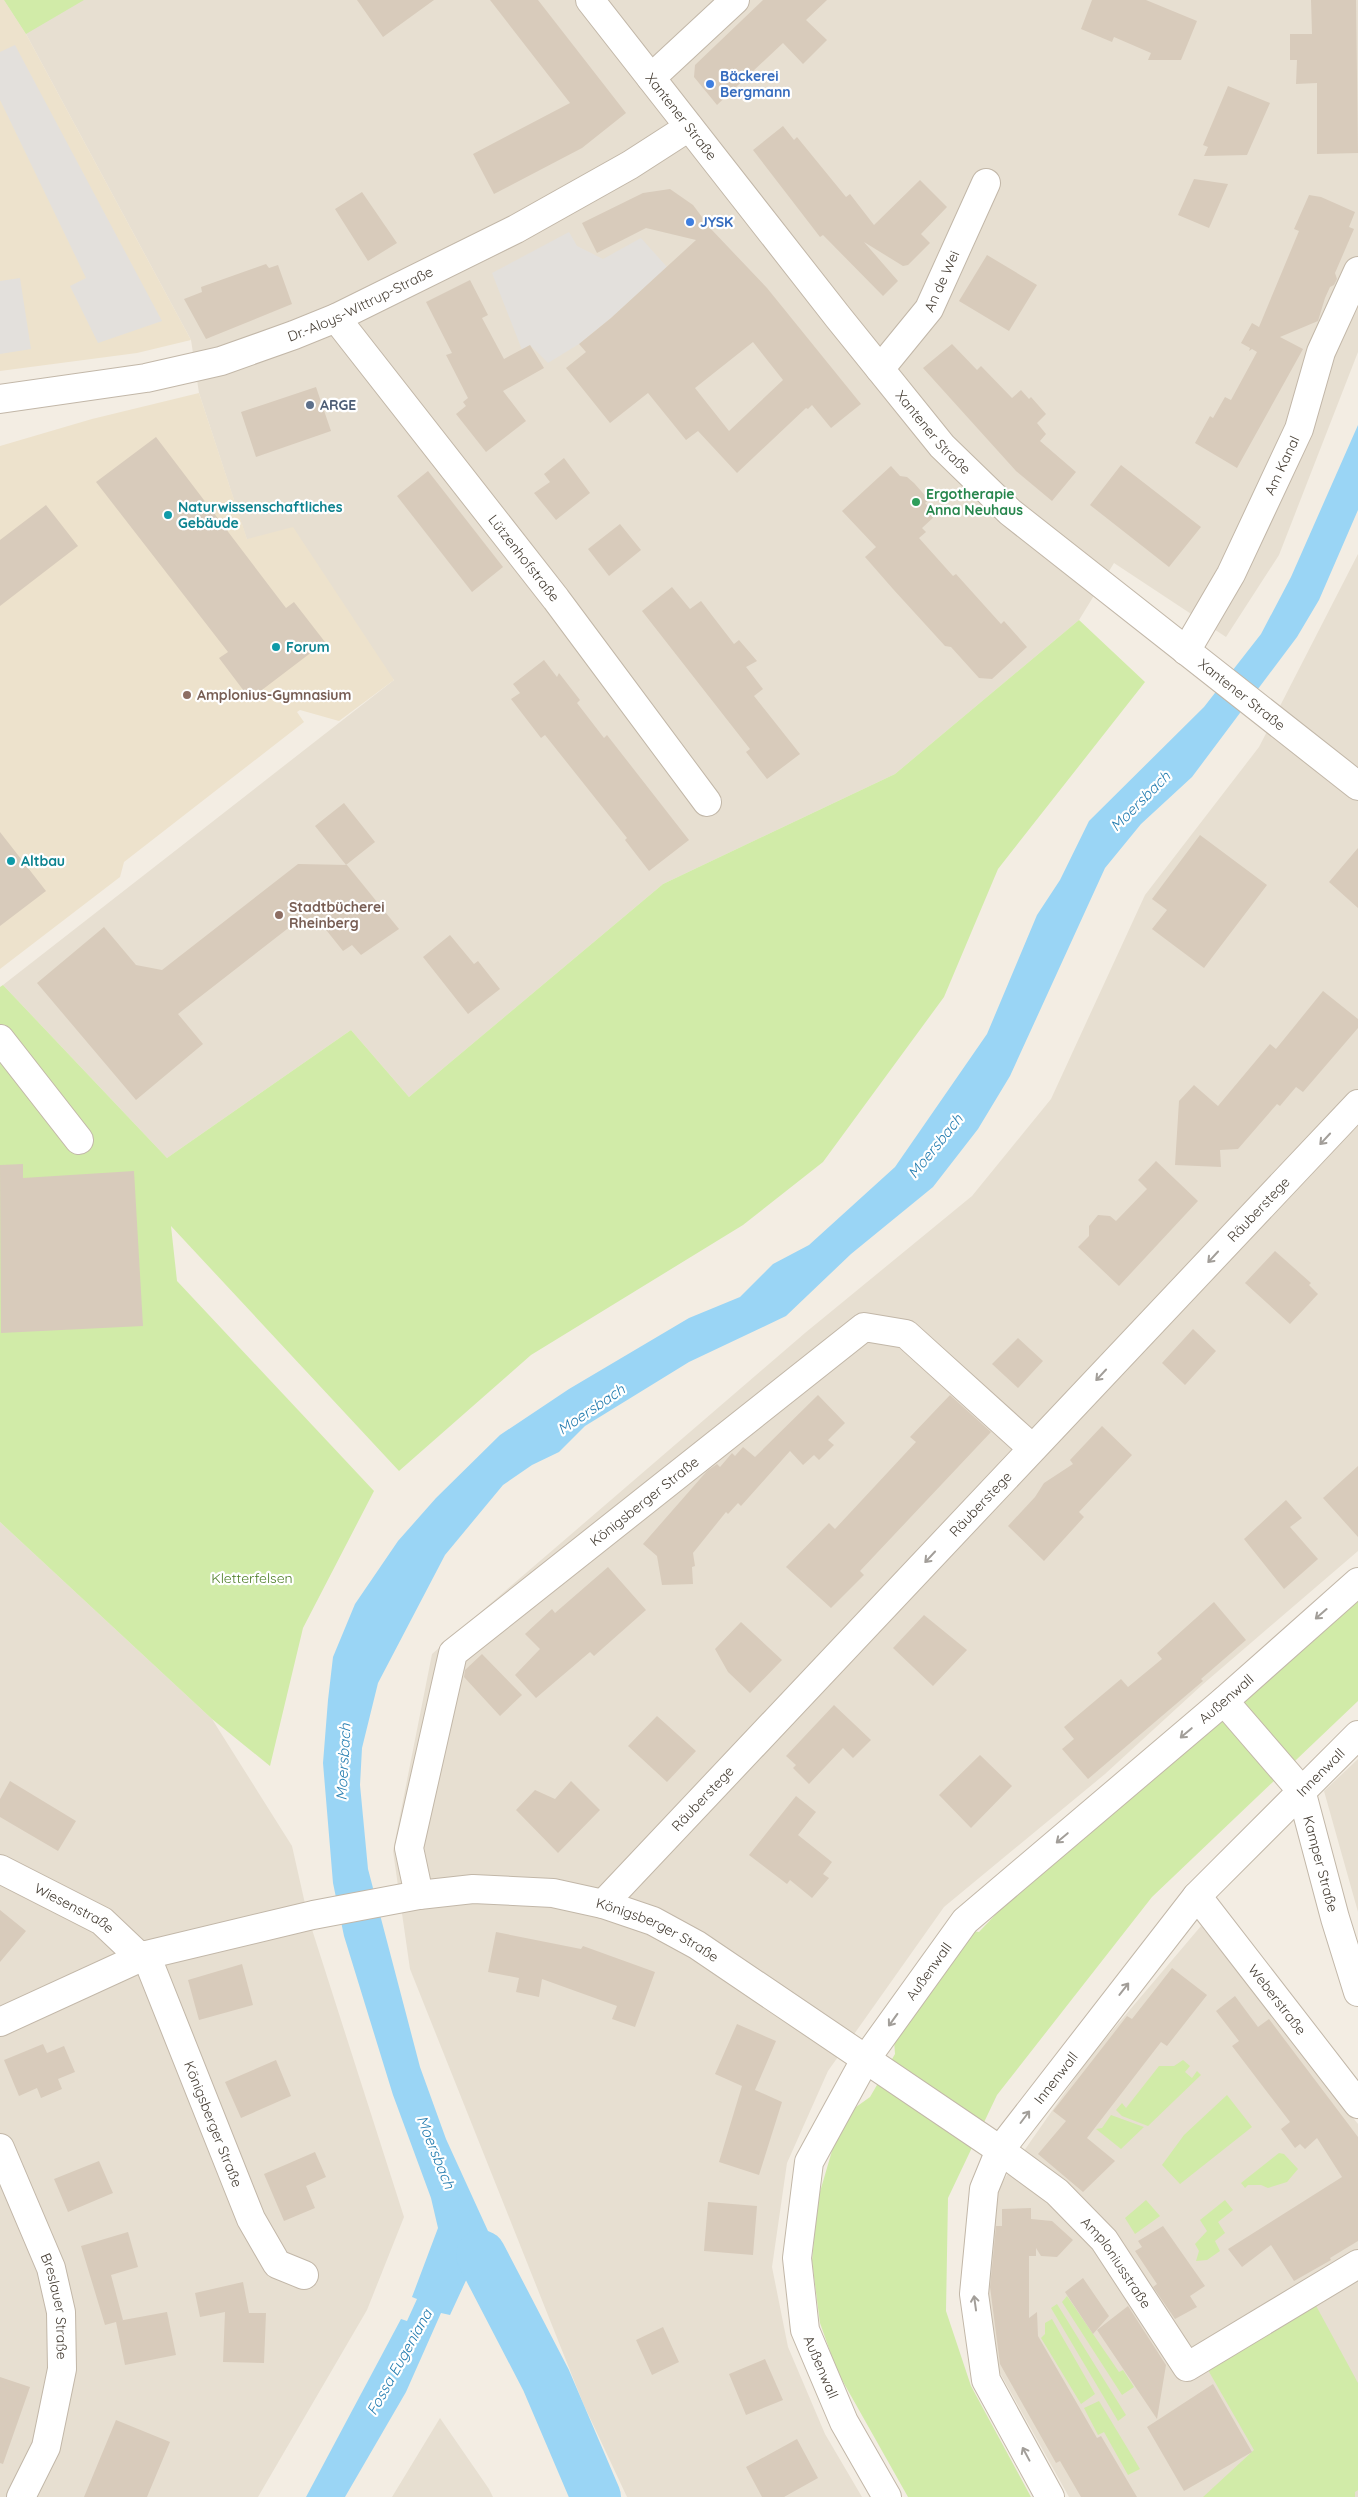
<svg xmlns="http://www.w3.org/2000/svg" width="1358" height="2497" font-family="Quicksand,sans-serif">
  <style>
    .residential { fill: #e7dfd1 }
    .education { fill: #ede2cc }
    .green { fill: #d1eba8 }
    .parking { fill: #e3e0dc }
    .water { fill: #9ad5f5 }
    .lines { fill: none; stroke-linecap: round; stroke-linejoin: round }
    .river { stroke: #9ad5f5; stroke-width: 50 }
    .building { fill: #d8cbbb; fill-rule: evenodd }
    .minor-casing { stroke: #c2b7a8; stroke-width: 30 }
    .minor { stroke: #fff; stroke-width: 28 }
    .oneway { stroke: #a29e99 }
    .shop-dot { fill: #3f7fe0; stroke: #fff; stroke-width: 2 }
    .service-dot { fill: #5c6f8a; stroke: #fff; stroke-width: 2 }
    .leisure-dot { fill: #2e9e5b; stroke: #fff; stroke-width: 2 }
    .culture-dot { fill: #0f9aa8; stroke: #fff; stroke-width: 2 }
    .education-dot { fill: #8d6e63; stroke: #fff; stroke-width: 2 }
    .labels { text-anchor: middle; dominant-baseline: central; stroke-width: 4.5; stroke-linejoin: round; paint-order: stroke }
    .shop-label { font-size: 14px; font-weight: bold; fill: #366cbe; stroke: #fff; text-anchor: start }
    .street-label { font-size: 14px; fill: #453d33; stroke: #fff }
    .service-label { font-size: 14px; font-weight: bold; fill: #4e5e75; stroke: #fff; text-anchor: start }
    .leisure-label { font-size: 14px; font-weight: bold; fill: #27864d; stroke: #fff; text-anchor: start }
    .culture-label { font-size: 14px; font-weight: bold; fill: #0d838f; stroke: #fff; text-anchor: start }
    .education-label { font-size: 14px; font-weight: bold; fill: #785e54; stroke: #fff; text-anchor: start }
    .park-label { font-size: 14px; fill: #497b22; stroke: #fff }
    .water-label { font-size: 15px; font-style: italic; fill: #247db0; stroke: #fff }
  </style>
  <rect width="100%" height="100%" fill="#f3ede3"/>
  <path class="residential" d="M4 0H1358V352L1279 555 1226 637 1114 563 1079 620 895 774 663 884 409 1097 351 1030 167 1158 3 985 394 680 247 540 199 393 191 340 26 34Z
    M1358 554V1551L1202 1685 1105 1774 944 1907 828 2071 787 2163 772 2267 788 2347 825 2434 862 2497H627L583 2403 410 1969 393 1851 432 1654 805 1333 972 1196 1051 1099 1145 895 1259 747Z
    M0 1522 212 1719 292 1846 308 1917 404 2217 367 2310 258 2497H0Z
    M1358 1759V1912L1324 1791Z
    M1201 1926 1358 2124V2497H1069L990 2355 987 2294 989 2233 998 2188 1089 2058Z
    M440 2418 489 2489 493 2497H392Z"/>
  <path class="education" d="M0 0H4L26 34 191 340 137 353 0 371Z
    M199 393 247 539 293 527 394 680 339 721 300 710 297 712 304 722 124 862 120 877 0 969V446L92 419Z"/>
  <path class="green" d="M4 0H84L26 34Z
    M1079 620 1145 682 998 869 944 997 823 1162 743 1225 531 1355 399 1471 171 1226 177 1281 374 1491 303 1628 270 1766 212 1719 0 1522V987L3 985 167 1158 351 1030 409 1097 663 884 895 774Z
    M1358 1597V1701L1152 1897 997 2095 948 2198 946 2311 971 2386 1031 2497H908L837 2371 820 2323 812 2261 817 2202 834 2144 856 2107 870 2097 895 2054 894 2040 968 1930 979 1932 1013 1896Z
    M1183 2060 1190 2066 1185 2072 1192 2078 1197 2071 1201 2075 1148 2126 1122 2116 1116 2110 1122 2103 1126 2108 1159 2066H1174Z
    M1227 2095 1252 2127 1180 2184 1162 2165 1184 2135Z
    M1111 2115 1144 2127 1121 2149 1096 2129 1102 2128Z
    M1279 2153 1284 2154 1298 2169 1287 2182 1268 2188 1261 2185H1248L1245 2188 1241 2183Z
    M1146 2200 1160 2216 1135 2234 1125 2218Z
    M1225 2200 1233 2210 1218 2222 1225 2233 1215 2241 1220 2251 1207 2260 1196 2261 1199 2251 1195 2244 1207 2231 1200 2220Z
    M1067 2296 1119 2372 1123 2370 1134 2387 1122 2395 1062 2302Z
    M1314 2302 1358 2383V2490L1355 2492V2497H1203L1254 2450 1208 2370Z
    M1057 2304 1126 2415 1118 2421 1051 2308Z
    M1052 2319 1095 2394 1081 2404 1041 2338 1045 2334V2323Z
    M1099 2401 1140 2469 1128 2475 1104 2432 1098 2435 1084 2408Z"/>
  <path class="parking" d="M15 45 162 321 98 343 70 286 86 278 0 100V52Z
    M569 232 577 246 603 259 641 238 667 267 611 318 579 344 548 363 530 345 522 350 492 273Z
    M20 278 31 349 0 354V281Z"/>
  <path class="water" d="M1358 425V510L1319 600 1297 637 1192 777 1141 824 1105 868 1010 1076 978 1129 933 1187 851 1254 786 1316 689 1362 585 1426 559 1452 532 1465 503 1485 445 1555 378 1683 362 1748 360 1785 368 1869 420 2067 446 2139 524 2310 500 2322 489 2320 469 2274 450 2315 441 2313 406 2392 345 2497H306L401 2319 407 2321 417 2299 412 2297 438 2228 431 2198 393 2095 344 1936 333 1883 323 1763 328 1700 333 1657 355 1604 398 1541 436 1498 500 1435 569 1389 689 1318 740 1297 773 1264 809 1245 895 1167 987 1034 1037 915 1060 880 1089 821 1204 707 1261 634 1291 577Z"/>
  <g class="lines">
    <path class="river" d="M481 2255 546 2380 596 2497"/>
  </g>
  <path class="building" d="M357 0H434L383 37Z
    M490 0H538L626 113 582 148 494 194 473 154 570 103Z
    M763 0H827L806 20 827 40 803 64 783 43 717 105 694 77 695 65Z
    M1092 0H1146L1197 21 1181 60H1148L1151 53 1114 37 1112 42 1081 29Z
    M1311 0H1356L1358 153 1317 154V83L1296 84 1297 60H1290V34H1312Z
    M1228 86 1270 103 1247 155 1204 156 1208 147 1203 145Z
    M783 126 794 140 797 137 846 197 850 194 874 225 920 180 947 207 921 234 930 243 908 265 903 266 864 242 898 281 883 296 823 235 820 237 753 150Z
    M1194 179 1228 184 1209 228 1178 215Z
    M670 189 693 205 711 229 767 288 861 404 831 428 812 405 808 409 806 408 737 473 698 431 686 440 648 393 610 423 566 368 586 352 579 344 611 318 696 240 646 228 597 253 582 223 643 193ZM753 342 783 380 729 431 695 388Z
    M362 192 397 243 368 261 335 209Z
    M1309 195 1321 197 1355 212 1349 227 1354 229 1335 273 1337 279 1334 285 1330 287 1325 298 1318 321 1280 337 1303 349 1237 468 1195 443 1210 416 1213 418 1225 397 1231 400 1257 352 1252 349 1249 351 1250 348 1241 343 1252 323 1259 327 1299 231 1294 229Z
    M987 255 1037 285 1009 331 959 301Z
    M266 264 269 268 278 265 292 304 206 339 184 299 202 292 201 287Z
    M470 280 488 315 482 318 504 359 530 345 544 368 503 391 526 421 486 452 456 414 466 406 463 402 468 398 446 355 452 353 426 302Z
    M952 344 977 370 981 366 1012 398 1021 390 1029 399 1031 397 1046 414 1037 423 1046 434 1040 441 1076 472 1052 501 1016 471 923 368Z
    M316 387 331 431 256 457 241 412Z
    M156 437 286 608 294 602 325 642 250 699 219 658 228 652 96 482Z
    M564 458 590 493 556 520 534 493 550 482 544 474Z
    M1121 465 1201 527 1169 567 1090 505Z
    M891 466 900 476 907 477 914 483 929 500 925 503 936 515 922 528 926 532 919 538 953 576 956 574 1001 624 1004 621 1027 647 992 679 979 678 951 647 945 646 893 589 865 557 876 547 842 511Z
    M428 471 503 567 472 592 397 496Z
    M46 505 78 546 0 606V540Z
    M620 524 641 550 609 576 588 549Z
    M672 587 690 609 701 601 734 644 739 640 757 661 746 667 763 689 754 696 800 754 767 779 746 752 750 749 642 611Z
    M544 660 557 677 559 673 580 700 577 703 604 738 607 735 689 840 649 871 625 840 627 838 545 735 541 738 511 699 520 693 513 684Z
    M344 803 375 842 346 865 315 826Z
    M0 832 46 891 0 926Z
    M1200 835 1267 885 1204 968 1152 929 1167 910 1152 899Z
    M1358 848V908L1329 882Z
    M298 864 347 865 399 929 361 955 352 945 343 951 315 916 295 930 291 926 178 1014 203 1044 136 1100 37 983 104 927 136 965 162 970Z
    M450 935 474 964 478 961 500 989 468 1014 423 957Z
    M1323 991 1358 1019V1028L1303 1092 1296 1087 1280 1106 1277 1104 1238 1149 1220 1150 1221 1167 1175 1165 1179 1101 1194 1085 1218 1106 1270 1044 1276 1049Z
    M1156 1161 1198 1201 1119 1286 1078 1247 1089 1236V1226L1098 1215 1110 1216 1116 1221 1147 1189 1138 1180Z
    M23 1164V1178L134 1171 143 1326 1 1333 0 1165Z
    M1275 1251 1311 1283 1309 1285 1318 1294 1290 1324 1245 1283Z
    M1193 1329 1216 1351 1185 1385 1162 1363Z
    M1018 1338 1043 1361 1018 1388 992 1364Z
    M818 1395 845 1423 828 1440 834 1445 819 1460 814 1455 803 1465 790 1451 741 1506 738 1503 728 1514 726 1512 693 1553 695 1566 692 1567 693 1584 662 1585 657 1556 643 1544 707 1471 717 1464 720 1467 732 1453 735 1456 743 1447 755 1457Z
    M950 1395 991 1432 860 1571 864 1575 831 1608 786 1567 829 1523 835 1529 916 1442 910 1437Z
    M1102 1426 1132 1455 1079 1512 1084 1517 1044 1561 1008 1526 1035 1497 1044 1483 1073 1464 1070 1460Z
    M1358 1466V1537L1323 1498Z
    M1286 1500 1302 1518 1290 1527 1318 1559 1284 1589 1244 1539Z
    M608 1567 646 1610 594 1656 590 1652 536 1698 515 1675 540 1649 525 1634 552 1609 555 1613Z
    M1214 1602 1246 1640 1201 1679 1203 1681 1088 1779 1062 1749 1074 1739 1064 1727 1121 1679 1128 1687 1162 1659 1157 1653Z
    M924 1615 967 1650 933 1686 893 1648Z
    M741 1622 782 1660 750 1693 728 1672 715 1649Z
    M482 1654 522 1695 500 1716 464 1677 465 1670Z
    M834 1705 871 1740 853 1758 843 1748 809 1784 793 1768 796 1765 786 1756Z
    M657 1716 696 1751 667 1782 628 1746Z
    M980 1755 1012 1786 971 1828 939 1795Z
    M10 1781 76 1821 58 1851 0 1817V1799Z
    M571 1781 600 1810 558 1853 516 1810 535 1790 555 1799Z
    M796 1796 816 1812 798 1835 832 1862 823 1874 829 1878 812 1898 790 1880 787 1884 749 1855Z
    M0 1910 26 1931 0 1962Z
    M496 1932 581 1949 583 1946 655 1972 635 2027 612 2019 617 2006 542 1979 539 1997 516 1992 519 1978 488 1972Z
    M242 1964 253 2005 199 2020 188 1980Z
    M1172 1968 1207 1995 1167 2046 1161 2042 1087 2138 1115 2161 1083 2192 1038 2154 1066 2121 1053 2111 1127 2016 1132 2019Z
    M1235 1996 1258 2027 1269 2019 1358 2137V2241L1330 2258 1331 2260 1294 2281 1271 2245 1242 2267 1228 2249 1342 2177 1317 2138 1305 2149 1300 2144 1295 2148 1281 2129 1290 2122 1232 2046 1239 2041 1216 2011Z
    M737 2024 776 2041 755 2090 782 2102 759 2175 719 2162 742 2086 715 2074Z
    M43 2044 47 2053 64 2046 75 2072 58 2079 62 2089 41 2098 37 2088 19 2096 4 2060Z
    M276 2060 291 2096 241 2118 225 2082Z
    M315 2152 326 2177 306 2186 315 2208 284 2221 264 2174Z
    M99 2161 113 2193 68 2212 54 2179Z
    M708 2202 757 2206 753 2255 704 2251Z
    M1031 2208V2219L1052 2221 1073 2240 1057 2257 1041 2256 1036 2248V2256H1029V2318L1037 2312 1038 2336 1097 2438 1101 2436 1137 2497H1081L1060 2461 1056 2463 1000 2364 990 2287 996 2226H1002V2209Z
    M1163 2226 1205 2286 1190 2296 1197 2307 1175 2319 1153 2287 1157 2284 1135 2251 1142 2247 1138 2241Z
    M128 2232 138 2267 111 2275 123 2320 118 2321 167 2312 176 2355 125 2365 116 2322 105 2325 81 2246Z
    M1083 2278 1109 2316 1093 2334 1065 2292Z
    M243 2282 249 2313H266L264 2363 223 2362 225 2312 200 2317 195 2293Z
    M1128 2306 1166 2365 1157 2419 1097 2330Z
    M663 2327 679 2362 652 2375 636 2340Z
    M765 2359 783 2400 746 2415 729 2374Z
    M0 2377 30 2387 3 2464 0 2463Z
    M1213 2384 1252 2452 1184 2491 1147 2427Z
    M116 2420 170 2442 147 2497H84Z
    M797 2439 818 2478 784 2497H762L746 2467Z"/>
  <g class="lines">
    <g class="minor-casing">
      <g id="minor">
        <path id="s1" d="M590 0 838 317 942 446 1010 512 1358 786"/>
        <path d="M651 78 735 0"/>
        <path id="s2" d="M336 318 556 599 707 802"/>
        <path id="s3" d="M880 369 929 309 986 183"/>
        <path id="s4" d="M0 399 146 378 221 361 294 335 336 318 516 229 630 165 689 127"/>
        <path id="s5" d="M1186 651 1231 574 1299 429 1321 352 1358 271"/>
        <path d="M0 1039 79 1140"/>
        <path id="s6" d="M1224 1701 1301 1790 1335 1918 1358 1992"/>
        <path id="s7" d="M0 1869 102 1921 140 1957"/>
        <path id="s8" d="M419 1895 409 1848 453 1653 864 1327 906 1334 1032 1448"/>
        <path id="s9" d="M1197 1896 1358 2104"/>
        <path id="s10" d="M603 1904 1358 1104"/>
        <path id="s11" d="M146 1955 251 2219 277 2264 304 2275"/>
        <path id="s12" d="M0 2022 146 1955 313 1915 419 1895 473 1889 553 1893 603 1904 653 1921 697 1945 1000 2150 1057 2192 1104 2240 1187 2367 1358 2264"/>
        <path id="s13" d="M0 2148 51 2268 61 2312 62 2369 46 2447 21 2497"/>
        <path id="s14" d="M887 2497 844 2422 805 2330 797 2258 809 2162 865 2060 965 1921 1224 1701 1358 1582"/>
        <path id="s15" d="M1050 2497 986 2380 974 2294 984 2189 1000 2150 1197 1896 1358 1735"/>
      </g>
    </g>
    <use href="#minor" class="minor"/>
  </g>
  <defs><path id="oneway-shaft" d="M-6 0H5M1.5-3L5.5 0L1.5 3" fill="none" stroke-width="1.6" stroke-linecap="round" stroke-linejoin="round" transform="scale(1.25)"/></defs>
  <g class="oneway">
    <use href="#oneway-shaft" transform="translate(1325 1139) rotate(133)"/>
    <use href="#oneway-shaft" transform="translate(1213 1257) rotate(133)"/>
    <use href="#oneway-shaft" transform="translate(1101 1375) rotate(133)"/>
    <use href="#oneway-shaft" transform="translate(930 1557) rotate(133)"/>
    <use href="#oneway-shaft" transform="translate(1321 1614) rotate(139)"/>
    <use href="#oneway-shaft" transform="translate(1186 1733) rotate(140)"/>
    <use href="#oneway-shaft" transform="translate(1062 1838) rotate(140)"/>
    <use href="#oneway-shaft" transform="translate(1124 1989) rotate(-52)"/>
    <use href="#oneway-shaft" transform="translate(893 2020) rotate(126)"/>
    <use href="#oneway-shaft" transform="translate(1025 2117) rotate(-53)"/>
    <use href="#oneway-shaft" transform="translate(975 2303) rotate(-98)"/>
    <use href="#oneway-shaft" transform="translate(1026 2454) rotate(-118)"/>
  </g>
  <g class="shop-dot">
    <circle cx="710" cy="84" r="5"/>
    <circle cx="690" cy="222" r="5"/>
  </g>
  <circle class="service-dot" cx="310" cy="405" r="5"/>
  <circle class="leisure-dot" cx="916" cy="502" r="5"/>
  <g class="culture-dot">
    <circle cx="168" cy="515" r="5"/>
    <circle cx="276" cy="647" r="5"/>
    <circle cx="11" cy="861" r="5"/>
  </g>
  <g class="education-dot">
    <circle cx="187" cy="695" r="5"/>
    <circle cx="279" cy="915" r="5"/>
  </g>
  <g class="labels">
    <g class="shop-label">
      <text x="720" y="76">Bäckerei<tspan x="720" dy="16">Bergmann</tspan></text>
      <text x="700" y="222">JYSK</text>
    </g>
    <g class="street-label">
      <text stroke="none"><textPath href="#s1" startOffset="148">Xantener Straße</textPath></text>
      <text stroke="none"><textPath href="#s3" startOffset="108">An de Wei</textPath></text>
      <text stroke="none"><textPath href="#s4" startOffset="375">Dr.-Aloys-Wittrup-Straße</textPath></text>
      <text stroke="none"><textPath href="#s1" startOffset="552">Xantener Straße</textPath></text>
      <text stroke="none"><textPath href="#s5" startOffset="209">Am Kanal</textPath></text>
      <text stroke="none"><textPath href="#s2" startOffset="305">Lützenhofstraße</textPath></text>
      <text stroke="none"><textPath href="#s1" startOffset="958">Xantener Straße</textPath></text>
      <text stroke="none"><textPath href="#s10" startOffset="955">Räuberstege</textPath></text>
      <text stroke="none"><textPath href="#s8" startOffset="492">Königsberger Straße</textPath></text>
      <text stroke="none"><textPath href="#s10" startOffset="550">Räuberstege</textPath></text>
      <text stroke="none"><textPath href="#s14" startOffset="986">Außenwall</textPath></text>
      <text stroke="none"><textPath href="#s15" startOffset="864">Innenwall</textPath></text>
      <text stroke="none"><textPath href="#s10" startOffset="145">Räuberstege</textPath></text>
      <text stroke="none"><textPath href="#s6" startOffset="194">Kamper Straße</textPath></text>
      <text stroke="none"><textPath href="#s7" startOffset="84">Wiesenstraße</textPath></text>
      <text stroke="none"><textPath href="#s12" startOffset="686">Königsberger Straße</textPath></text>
      <text stroke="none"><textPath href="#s14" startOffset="581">Außenwall</textPath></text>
      <text stroke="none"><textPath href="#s9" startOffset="131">Weberstraße</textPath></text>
      <text stroke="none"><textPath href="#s15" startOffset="459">Innenwall</textPath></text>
      <text stroke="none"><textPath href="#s11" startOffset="182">Königsberger Straße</textPath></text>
      <text stroke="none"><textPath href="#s12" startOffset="1258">Amploniusstraße</textPath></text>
      <text stroke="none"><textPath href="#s13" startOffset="169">Breslauer Straße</textPath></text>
      <text transform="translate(821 2367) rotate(67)">Außenwall</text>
    </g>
    <g class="service-label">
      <text x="320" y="405">ARGE</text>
    </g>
    <g class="leisure-label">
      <text x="926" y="494">Ergotherapie<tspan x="926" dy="16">Anna Neuhaus</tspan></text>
    </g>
    <g class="culture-label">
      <text x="178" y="507">Naturwissenschaftliches<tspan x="178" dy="16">Gebäude</tspan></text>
      <text x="286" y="647">Forum</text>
      <text x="21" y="861">Altbau</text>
    </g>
    <g class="education-label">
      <text x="197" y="695">Amplonius-Gymnasium</text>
      <text x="289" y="907">Stadtbücherei<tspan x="289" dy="16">Rheinberg</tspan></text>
    </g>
    <g class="park-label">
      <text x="252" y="1578">Kletterfelsen</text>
    </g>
    <g class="water-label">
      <text transform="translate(1140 801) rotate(-45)">Moersbach</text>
      <text transform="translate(935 1146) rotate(-51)">Moersbach</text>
      <text transform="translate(591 1409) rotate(-34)">Moersbach</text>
      <text transform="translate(343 1762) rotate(-87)">Moersbach</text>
      <text transform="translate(436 2152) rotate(68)">Moersbach</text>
      <text transform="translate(399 2362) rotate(-61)">Fossa Eugeniana</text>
    </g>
  </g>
</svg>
